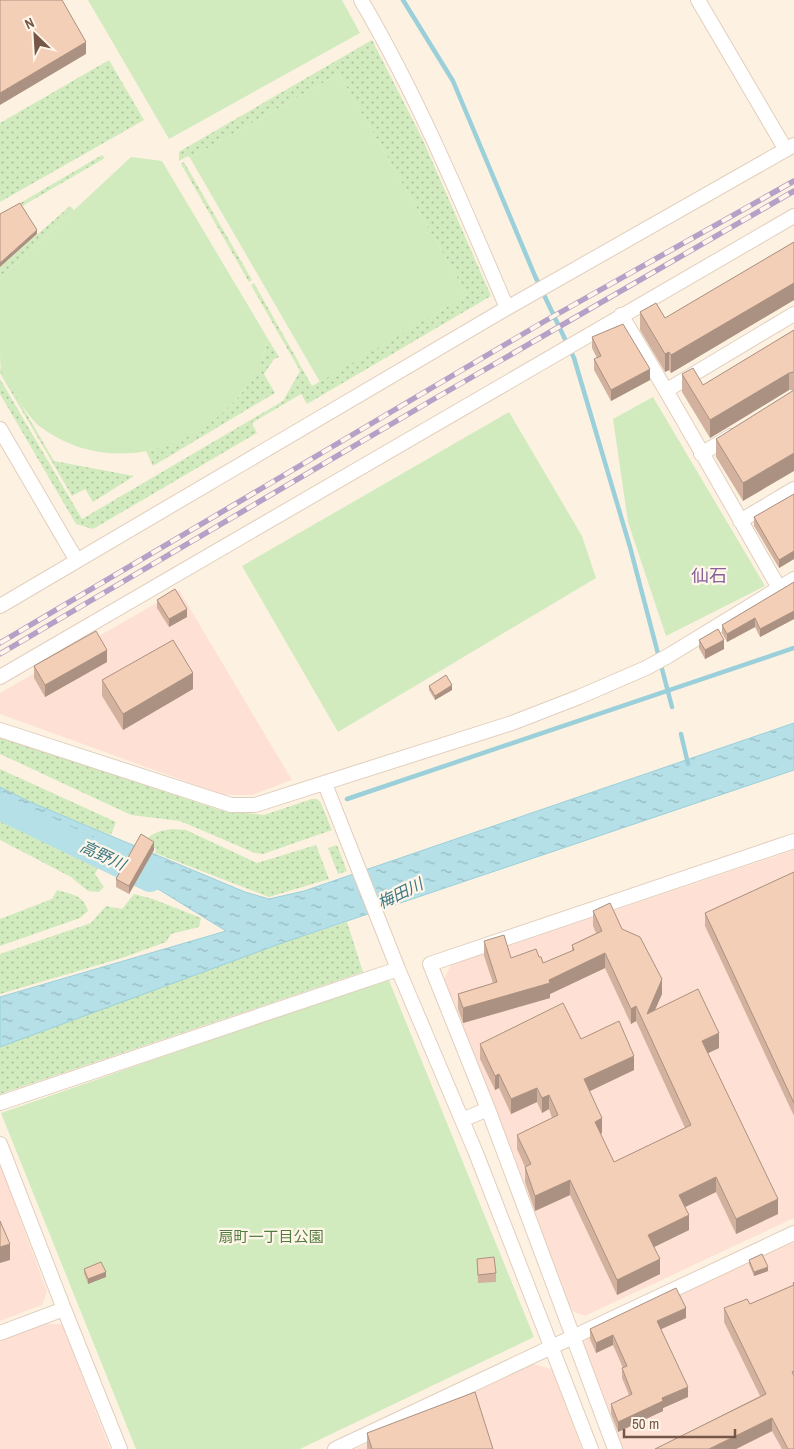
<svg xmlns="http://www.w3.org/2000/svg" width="794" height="1449" font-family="'Archivo Narrow','Noto Sans JP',sans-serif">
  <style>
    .commercial { fill: #fee1d4 }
    .grass { fill: url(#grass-dots) }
    .park { fill: #d1ebbf }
    .water { fill: url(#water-ripples); stroke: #9bd0da }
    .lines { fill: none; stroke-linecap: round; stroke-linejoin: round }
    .stream { stroke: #9bd0da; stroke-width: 4.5 }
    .river { stroke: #b5e0e7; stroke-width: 26 }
    .street-casing { stroke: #e2cebd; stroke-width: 16 }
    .street { stroke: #fff; stroke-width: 14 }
    .rail-casing { stroke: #b5a0c7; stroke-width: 5.5 }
    .rail { stroke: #fff6e9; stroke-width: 4; stroke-dasharray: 11; stroke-linecap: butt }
    .wall { fill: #d2b29e }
    .shaded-wall { fill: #ab9181 }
    .building { fill: #f4cfb8; stroke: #ab9181 }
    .labels { text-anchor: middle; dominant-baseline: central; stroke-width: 4.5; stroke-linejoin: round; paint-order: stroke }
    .park-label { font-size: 15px; fill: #517c3f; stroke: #fff6e9 }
    .water-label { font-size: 16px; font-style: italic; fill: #3d7883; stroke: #fff6e9 }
    .quarter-label { font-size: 18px; fill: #87629a; stroke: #fff6e9 }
  </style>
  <defs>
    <pattern id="grass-dots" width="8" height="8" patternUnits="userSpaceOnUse" patternTransform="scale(1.25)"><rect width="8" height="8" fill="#d1ebbf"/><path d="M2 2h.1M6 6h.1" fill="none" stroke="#aec19d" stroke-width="1.8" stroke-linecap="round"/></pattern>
    <pattern id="water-ripples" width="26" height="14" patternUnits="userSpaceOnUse" patternTransform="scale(1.25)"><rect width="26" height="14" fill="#b5e0e7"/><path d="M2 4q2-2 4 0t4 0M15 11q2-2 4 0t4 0" fill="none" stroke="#98b8bd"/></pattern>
  </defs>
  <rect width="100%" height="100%" fill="#fdf2e1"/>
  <path class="commercial" d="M179 590 292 780 252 795H223L0 714V693Z
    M794 850V1218L585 1316 569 1310 444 979 451 965Z
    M0 1163 47 1292 42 1305 0 1321Z
    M794 1240V1449H622L581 1346 590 1335Z
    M42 1324H62L110 1449H0V1341Z
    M533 1364 552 1369 582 1449H356Z"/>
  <path class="grass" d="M372 40 422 138 491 296 307 404 301 394 252 423 257 433 93 529 76 524 0 394V379L82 519 283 401 300 371 251 285 254 283 312 386 467 295 339 74 190 158 188 156 179 161V152L182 150Z
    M109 60 144 120 0 202V123Z
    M102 155 105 158 0 219V215Z
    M184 162 252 280 249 282 181 164Z
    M70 206 74 210 0 279V267Z
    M268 339 279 357 274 359 264 374 275 393 153 466 146 451C190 441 234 412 256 372 262 362 265 349 268 339Z
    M0 368 54 461 134 476 93 502 85 489 72 496 0 373Z
    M0 737 220 810 264 815 312 799H317L321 803 332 830 263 854 255 853 180 821 131 815 0 754Z
    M0 769 116 822 111 835 30 802 0 787Z
    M0 810 102 860 95 874 104 887 99 892 88 891 71 877 0 840Z
    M172 829 186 830 257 863 316 845 329 879 269 897 155 853 156 849 145 842C151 832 161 831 172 829Z
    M337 845 347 871 338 874 328 848Z
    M57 890C71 894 84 895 88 911L80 918 0 946V919L52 899Z
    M134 894 153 899 201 918 199 927 171 934 166 942 122 958 0 994V954L91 923 106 906 122 909Z
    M347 922 363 972 0 1094V1047L282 943Z"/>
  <path class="park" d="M88 0H342L360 33 169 139Z
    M339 74 467 295 320 382 190 158Z
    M131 157 162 161 268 339C265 349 262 361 257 371 252 381 244 390 237 398 187 456 102 474 39 426 28 417 7 383 1 370 0 363 0 354 0 347 0 324 0 301 0 279Z
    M653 397 765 586 666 636 628 522 613 419Z
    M509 412 582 536 596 578 338 732 242 566Z
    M388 978 534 1337 300 1449H136L1 1113Z"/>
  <path class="water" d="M794 723V770L282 943 0 1047V997L226 931 79 840 0 802V787L30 802 245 892 269 899 304 891Z"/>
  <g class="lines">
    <path class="stream" d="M403 0 453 81 535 276 574 358 630 547 672 707
      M681 734 688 764
      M347 799 794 648"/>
    <path class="river" d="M0 807 150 879"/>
    <g class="street-casing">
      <path id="street" d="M361 0C419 99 462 203 507 308
        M698 0 786 150
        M621 315C676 405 727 497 779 588
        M667 390 794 314
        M0 429 77 561
        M701 454 731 436
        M740 521 794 489
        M0 606 507 308 794 145
        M0 677 794 216
        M0 730 231 805H255L512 723 579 697 646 668 668 656 794 579
        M325 784 398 969 476 1153 591 1449
        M0 1103 398 969
        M462 1120 488 1109
        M0 1144 64 1309 120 1449
        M0 1333 64 1309
        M335 1449 794 1233
        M615 1449 488 1109 430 964 794 841"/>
    </g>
    <use href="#street" class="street"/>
    <g class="rail-casing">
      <path id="rail" d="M0 643 545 321 794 181
        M0 654 434 399 794 191"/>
    </g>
    <use href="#rail" class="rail"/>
  </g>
  <path class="wall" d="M794 242V300L671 373 669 370 665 372 640 330V312L665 318Z
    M794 330V390H789L710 438 682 392V374L703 385Z
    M592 337 650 380 611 401 594 370V359L597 358 592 348Z
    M794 390 743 501 716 457V439Z
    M794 494V559L779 568 754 526V517Z
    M794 582V619L760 637 755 627 727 642 722 633V625Z
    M157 600 187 617 169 627 157 608Z
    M699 640 724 649 705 659 699 648Z
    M107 662 45 697 34 678V666Z
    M102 680 193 689 123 730 102 696Z
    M429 686 452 690 435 700 429 690Z
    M154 850 129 894 116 887V879Z
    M794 872V1116L705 926V913Z
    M593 911 622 929 662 994 655 1010 719 1048 708 1053 778 1214 736 1234 716 1192 685 1207 689 1230 654 1247 660 1274 617 1295 570 1195 535 1211 525 1182V1167L517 1149V1135L552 1118 549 1109 542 1113 537 1102 511 1114 499 1088 495 1090 480 1059V1044L581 1039 634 1070 589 1091 602 1133 600 1134 614 1162 685 1128 636 1021 631 1024 605 968 550 994V998L463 1023 458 1009V994L493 983 484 956V941L511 958 539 957 543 963 572 951V945L596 933 593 926Z
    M477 1259 496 1273V1282L478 1283Z
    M749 1260 768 1271 754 1276 749 1264Z
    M84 1269 106 1277 88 1284 84 1273Z
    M794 1282V1449H782L772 1431 736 1449H655L760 1396 724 1322V1308L750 1304 793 1285V1283Z
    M686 1318 661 1329 688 1397 663 1408V1411L618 1432 611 1414V1404L629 1395 622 1378V1368H623L613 1345 596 1353 590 1339V1329Z
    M367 1433 493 1449H367Z"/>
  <path class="shaded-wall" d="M86 42V54L0 105V93Z
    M37 230V234L0 267V263Z
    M794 283V300L671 373V355Z
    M669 352V370L665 372V354Z
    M650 369V380L611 401V390Z
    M789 373V390L710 438V420Z
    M794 453V471L743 501V483Z
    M794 551V559L779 568V560Z
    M187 609V617L169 627V619Z
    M794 611V619L760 637V629Z
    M755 618V627L727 642V634Z
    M724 640V649L705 659V650Z
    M107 650V662L45 697V685Z
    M193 673V689L123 730V714Z
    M452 685V690L435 700V696Z
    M154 842V850L129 894V886Z
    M605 953V968L550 994V998L463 1023V1008L549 980Z
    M662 979V994L647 1028V1014Z
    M636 1006V1021L631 1024V1009Z
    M719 1033V1048L702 1056V1041Z
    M634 1056V1070L584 1094V1079Z
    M499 1074V1088L495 1090V1076Z
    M537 1088V1102L511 1114V1099Z
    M549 1095V1109L542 1113V1098Z
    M602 1118V1133L595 1137V1122Z
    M716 1177V1192L679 1210V1195Z
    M570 1180V1195L535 1211V1196Z
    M778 1199V1214L736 1234V1219Z
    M689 1215V1230L648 1250V1235Z
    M10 1244V1260L0 1263V1247Z
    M660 1259V1274L617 1295V1280Z
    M768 1267V1271L754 1276V1272Z
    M106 1272V1277L88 1284V1279Z
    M686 1308V1318L657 1331V1321Z
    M613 1335V1345L596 1353V1343Z
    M688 1387V1397L663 1408V1411L618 1432V1422L662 1398Z
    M772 1418V1431L736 1449H709Z"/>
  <path class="building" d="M0 0H62L86 42 0 93Z
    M20 203 37 230 0 263V214Z
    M794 242V283L671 355 669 352 665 354 640 312 656 303 665 318Z
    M623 324 650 369 611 390 594 359 601 356 592 337Z
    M794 330V372L789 373 710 420 682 374 693 368 703 385Z
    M794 390V453L743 483 716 439Z
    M794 494V551L779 560 754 517Z
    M794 582V611L760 629 755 618 727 634 722 625Z
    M175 589 187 609 169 619 157 600Z
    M718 629 724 640 705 650 699 640Z
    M96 631 107 650 45 685 34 666Z
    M173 640 193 673 123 714 102 680Z
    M446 675 452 685 435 696 429 686Z
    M141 834 154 842 129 886 116 879Z
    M794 872V1103L705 913Z
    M610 903 622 929 640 937 662 979 647 1014 698 989 719 1033 702 1041 778 1199 736 1219 716 1177 679 1195 689 1215 648 1235 660 1259 617 1280 570 1180 535 1196 525 1167 531 1164 517 1135 558 1115 549 1095 542 1098 537 1088 511 1099 499 1074 495 1076 480 1044 563 1003 581 1039 619 1021 634 1056 584 1079 602 1118 595 1122 614 1162 691 1125 636 1006 631 1009 605 953 549 980 550 983 463 1008 458 994 497 982 484 941 504 935 511 958 536 949 539 957H541L543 963 574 950 572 945 602 931 593 911Z
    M0 1221 10 1244 0 1247Z
    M762 1254 768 1267 754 1272 749 1260Z
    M494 1257 496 1273 478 1275 477 1259Z
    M101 1262 106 1272 88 1279 84 1269Z
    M794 1282V1371L792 1372 794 1376V1449H788L772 1418 709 1449H655L766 1394 724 1308 747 1299 750 1304 794 1285 793 1283Z
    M676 1288 686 1308 657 1321 688 1387 662 1398 663 1401 618 1422 611 1404 632 1394 622 1368 627 1366 613 1335 596 1343 590 1329Z
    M475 1392 493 1449H372L367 1433Z"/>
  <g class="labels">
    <g class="park-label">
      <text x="271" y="1236">扇町一丁目公園</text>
    </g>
    <g class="water-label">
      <text transform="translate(103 855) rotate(25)">高野川</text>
      <text transform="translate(400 893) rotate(-26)">梅田川</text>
    </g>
    <g class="quarter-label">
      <text x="709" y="575">仙石</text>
    </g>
  </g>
  <g transform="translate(35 35) rotate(335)" stroke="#fff6e9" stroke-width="4" paint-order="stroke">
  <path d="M0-4L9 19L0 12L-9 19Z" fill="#765747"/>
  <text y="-8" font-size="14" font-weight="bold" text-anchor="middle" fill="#765747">N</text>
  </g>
  <path d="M624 1429v8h111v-8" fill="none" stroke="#765747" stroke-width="2.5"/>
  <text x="632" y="1429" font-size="15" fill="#765747" stroke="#fff6e9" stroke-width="4" paint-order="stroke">50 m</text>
</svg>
